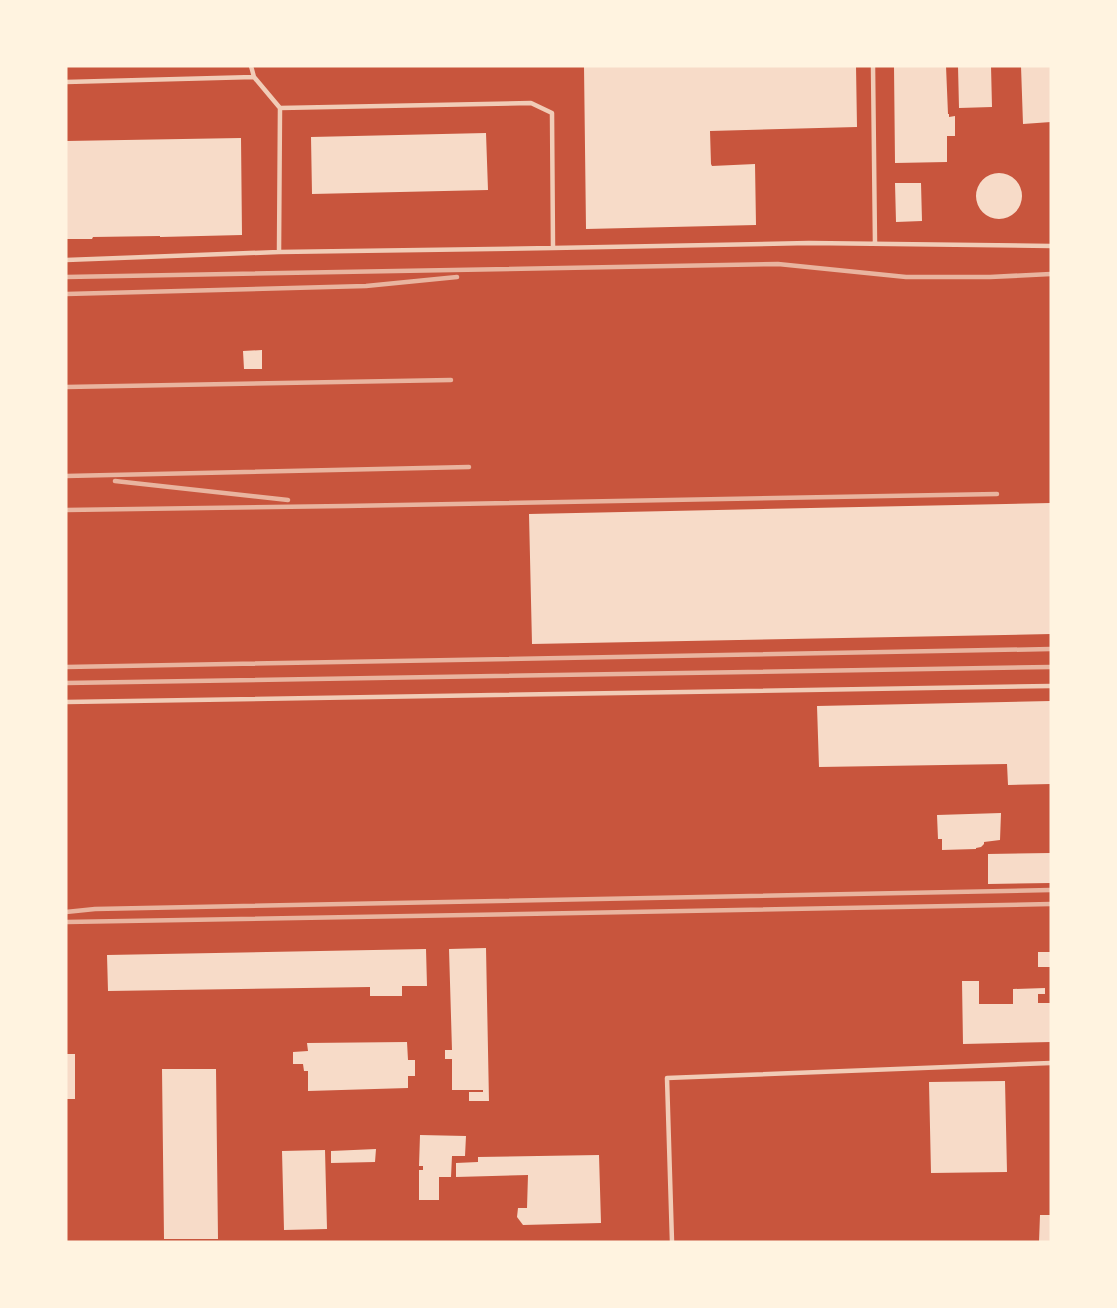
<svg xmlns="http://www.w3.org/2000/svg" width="1117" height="1308" font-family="Arial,sans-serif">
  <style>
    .building { fill: #f7dbc8 }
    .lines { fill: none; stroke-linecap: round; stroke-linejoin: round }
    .service { stroke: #f1ccb7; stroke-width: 4.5 }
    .rail { stroke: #e9b49f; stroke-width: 4.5 }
  </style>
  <rect width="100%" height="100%" fill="#c8553d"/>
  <path class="building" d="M584 66H856L857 127 710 131 711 164 712 166 755 164 756 225 586 229Z
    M894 66H946L948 114H949V117L955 116V136H947V162L895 163Z
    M958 66H991L992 107 959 108Z
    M1021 66H1051V122L1023 124Z
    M486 133 488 190 312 194 311 137Z
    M241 138 242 235 160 237V236L93 237 92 239H66V141Z
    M976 196a23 23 0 1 1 46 0a23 23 0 1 1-46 0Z
    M895 183H921L922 221 896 222Z
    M262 350V369H244L243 351Z
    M1051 503V634L532 644 529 514Z
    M1051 701V784L1008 785 1007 764 819 767 817 706Z
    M1001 813 1000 840 984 842V844L981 847 976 848V849L942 850V839H938L937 815Z
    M1051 853V883L988 884V854Z
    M486 948 489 1101H469V1092H483V1090H452V1059H445V1050H452L449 949Z
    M426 949 427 986H402V996H370V987L108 991 107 955Z
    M1038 952H1051V967H1038Z
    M962 981H979V1004H1013V989L1045 988V994H1038V1003H1051V1042L963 1044Z
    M407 1042 408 1060H415V1076H408V1088L308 1091V1071H304L303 1064H293V1052L308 1051 307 1043Z
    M66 1054H75V1099H66Z
    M162 1069H216L218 1239H164Z
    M1005 1081 1007 1172 931 1173 929 1082Z
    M420 1135 466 1136 465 1156H452L451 1177H439V1200H419V1170H423V1166H419Z
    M376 1149 375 1162 331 1163V1151Z
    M325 1150 327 1229 284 1230 282 1151Z
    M599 1155 601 1223 523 1225 517 1217 518 1208H527L528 1175 456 1177V1163L478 1162V1157Z
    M1040 1215H1051V1242H1039Z"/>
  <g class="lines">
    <path class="service" d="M251 66 254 77 280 108 279 252
      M873 66 875 244
      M66 82 254 77
      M280 108 531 103 552 113 553 248
      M66 260 279 252 553 248 809 243 1051 246
      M66 702 1051 686
      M672 1242 667 1078 1051 1063"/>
    <path class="rail" d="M66 277 778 264 906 277H990L1051 274
      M66 294 366 286 457 277
      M66 387 451 380
      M66 476 469 467
      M115 481 288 500
      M66 510 345 506 997 494
      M66 667 1051 649
      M66 683 1051 667
      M66 912 95 909 1051 890
      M66 922C394 918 723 909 1051 904"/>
  </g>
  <rect width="1117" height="1308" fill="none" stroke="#fff3e0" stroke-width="135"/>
</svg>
